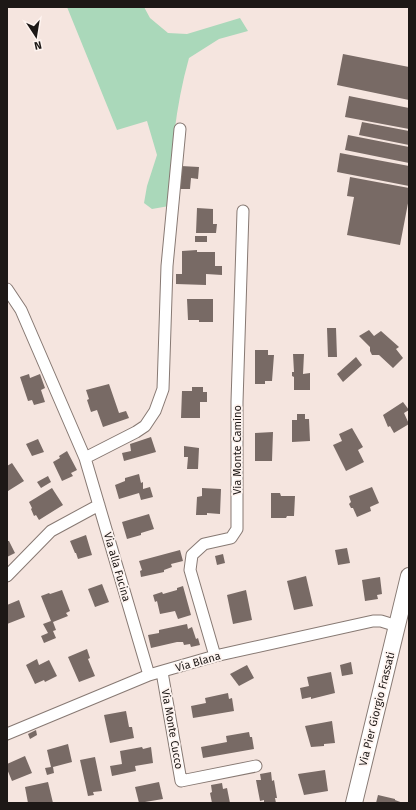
<svg xmlns="http://www.w3.org/2000/svg" width="416" height="810" font-family="'Fira Sans',sans-serif">
  <style>
    .green { fill: #aad8ba }
    .building { fill: #786a65 }
    .lines { fill: none; stroke-linecap: round; stroke-linejoin: round }
    .street-casing { stroke: #877973; stroke-width: 13 }
    .secondary-casing { stroke: #877973; stroke-width: 18 }
    .street { stroke: #fff; stroke-width: 11 }
    .secondary { stroke: #fff; stroke-width: 16 }
    .labels { text-anchor: middle; dominant-baseline: central; stroke-width: 3.5; stroke-linejoin: round; paint-order: stroke }
    .street-label { font-size: 11px; fill: #1d1816; stroke: #fef4f0 }
  </style>
  <rect width="100%" height="100%" fill="#f5e5df"/>
  <path class="green" d="M67 7H144L150 18 168 33 187 34 240 18 248 31 219 39 189 58C175 108 171 155 169 206L152 209 144 203 147 186 157 155 147 121 117 130Z"/>
  <path class="building" d="M343 54 409 67V100L337 85Z
    M349 96 409 108V129L345 117Z
    M362 122 409 131V145L359 135Z
    M348 135 409 147V163L345 150Z
    M340 153 409 166V186L337 172Z
    M181 166 199 167 198 179 191 178 190 189H180Z
    M350 177 409 188V198L400 245 347 235 354 197 347 196Z
    M197 208 213 209V224H217L216 233H196Z
    M195 236H207V242H195Z
    M197 250V252H215V266H222V275L206 274V285L176 284V274H182V251Z
    M187 299H213V322H199V320H188Z
    M327 328H336L337 357H328Z
    M369 330 374 336 381 331 399 347 396 349 403 358 393 368 379 355H372L370 351V347L359 336Z
    M255 350H268V355H274L272 381H265V384H255Z
    M293 354H304L303 374 310 373V390H294V377L292 376V372H294Z
    M356 357 362 365 343 382 337 374Z
    M29 374 30 378 40 374 45 388 41 390 45 402 34 405 32 400 28 401 20 377Z
    M109 384 119 413 126 411 129 418 103 427 97 410 91 412 87 400 89 399 86 390Z
    M192 387H203V392H207V402H200V418H181L182 391H192Z
    M403 402 409 410 404 413 409 424 394 433 390 426 388 427 383 415Z
    M297 414H305V419H309L310 441 292 442V420H297Z
    M352 428 363 447 358 450 364 462 346 471 333 445 342 441 339 434Z
    M273 432 272 461H255V433Z
    M151 437 156 452 124 461 122 453 131 451 130 444Z
    M38 439 44 452 32 456 26 444Z
    M184 446 199 448 198 469H187L188 457H184Z
    M67 451 77 470 71 473 73 476 62 481 53 462 60 458 59 456Z
    M12 463 24 481 8 491 7 466Z
    M139 474 141 483 143 482V489L150 487 153 497 141 500 139 493 119 499 115 485 125 481V478Z
    M48 476 51 482 41 488 37 482Z
    M372 487 379 503 370 507 371 511 357 517 353 508H351L349 504 351 502 349 496Z
    M52 488 63 505 39 520 36 515 34 516 31 509 32 508 29 502Z
    M202 488 221 489 220 514 207 513V515H196L197 497 202 496Z
    M271 493H280L281 496H295L294 516H287L286 518H271Z
    M149 514 154 529 141 533V535L127 539 122 522Z
    M86 535 92 555 78 559 76 553H75L70 541Z
    M7 541H9L15 553 7 557Z
    M347 548 350 563 338 565 335 550Z
    M180 550 183 561 171 564 172 567 164 570V572L141 577 140 571 142 570 139 561Z
    M223 554 225 563 217 565 215 556Z
    M306 576 313 606 294 610 287 581Z
    M380 577 382 594 377 595 378 599 365 601 362 580Z
    M102 584 109 602 95 607 88 589Z
    M183 586 191 615 178 619 175 611 160 614 157 601 155 602 153 595 162 592 163 594 177 590V588Z
    M62 590 70 611 66 613 68 616 53 622 56 630 53 631 56 638 44 643 41 636 48 633 43 624 51 621 41 596 49 593 50 594Z
    M246 590 252 620 233 624 227 595Z
    M19 600 25 617 7 624V605Z
    M187 624 188 629 192 627 196 639 198 638 200 645 191 647 190 644 184 645 183 642H177L151 648 148 635 159 633V630Z
    M87 649 90 658 88 659 95 676 79 682 68 657Z
    M37 659 39 665 49 660 57 676 45 682 44 680 35 684 26 665Z
    M351 662 353 674 342 676 340 665Z
    M247 665 254 678 239 686 230 674Z
    M331 672 335 693 311 699V697L302 699 300 688 309 686 307 677Z
    M228 693 229 699 232 698 234 711 193 718 191 706 206 703 205 698Z
    M126 711 129 727H132L134 738 110 743 104 715Z
    M332 721 335 743 324 744V746L311 747 305 726Z
    M36 730 37 735 30 739 28 734Z
    M249 732 250 737H252L254 749 203 758 201 747 227 742 226 736Z
    M68 744 72 762 53 767 54 773 47 775 45 768 51 767 47 750Z
    M142 747 143 749 151 747 153 763 135 766 136 771 112 776 110 766 122 764 120 751Z
    M25 756 32 773 12 781 7 769V764Z
    M95 757 102 791 93 792 94 795 88 796 80 760Z
    M325 770 328 791 304 795 298 774Z
    M271 772 272 781 274 780 277 798H275L276 803H264V800L260 801 256 780H261L260 774Z
    M48 782 53 803H28L25 787Z
    M159 782 163 799 139 803 135 787Z
    M222 783 223 789 227 788 230 803H212L210 793 212 792 211 785Z
    M378 795 395 799V800L403 803H376Z"/>
  <g class="lines">
    <g class="street-casing">
      <path id="street" d="M7 289 21 310 85 458 149 675
        M85 458 136 432 145 426 155 411 163 389 167 266 180 129
        M7 576 51 531 99 505
        M215 656 190 570 192 555 204 544 231 538 237 529V402L243 211
        M162 672 181 781 256 766
        M7 734 149 675 215 656 373 621H381L397 626"/>
    </g>
    <g class="secondary-casing">
      <path id="secondary" d="M354 803 409 576"/>
    </g>
    <use href="#street" class="street"/>
    <use href="#secondary" class="secondary"/>
  </g>
  <g class="labels">
    <g class="street-label">
      <text transform="translate(237 450) rotate(-90)">Via Monte Camino</text>
      <text transform="translate(117 567) rotate(74)">Via alla Fucina</text>
      <text transform="translate(198 662) rotate(-16)">Via Blana</text>
      <text transform="translate(377 709) rotate(-76)">Via Pier Giorgio Frassati</text>
      <text transform="translate(172 729) rotate(80)">Via Monte Cucco</text>
    </g>
  </g>
  <rect width="416" height="810" fill="none" stroke="#1d1816" stroke-width="16"/>
  <g transform="translate(36 36) rotate(168)" stroke="#fef4f0" stroke-width="3" paint-order="stroke">
  <path d="M0-3L7 15L0 10L-7 15Z" fill="#1d1816"/>
  <text y="-6" font-size="11" font-weight="bold" text-anchor="middle" fill="#1d1816">N</text>
  </g>
</svg>
